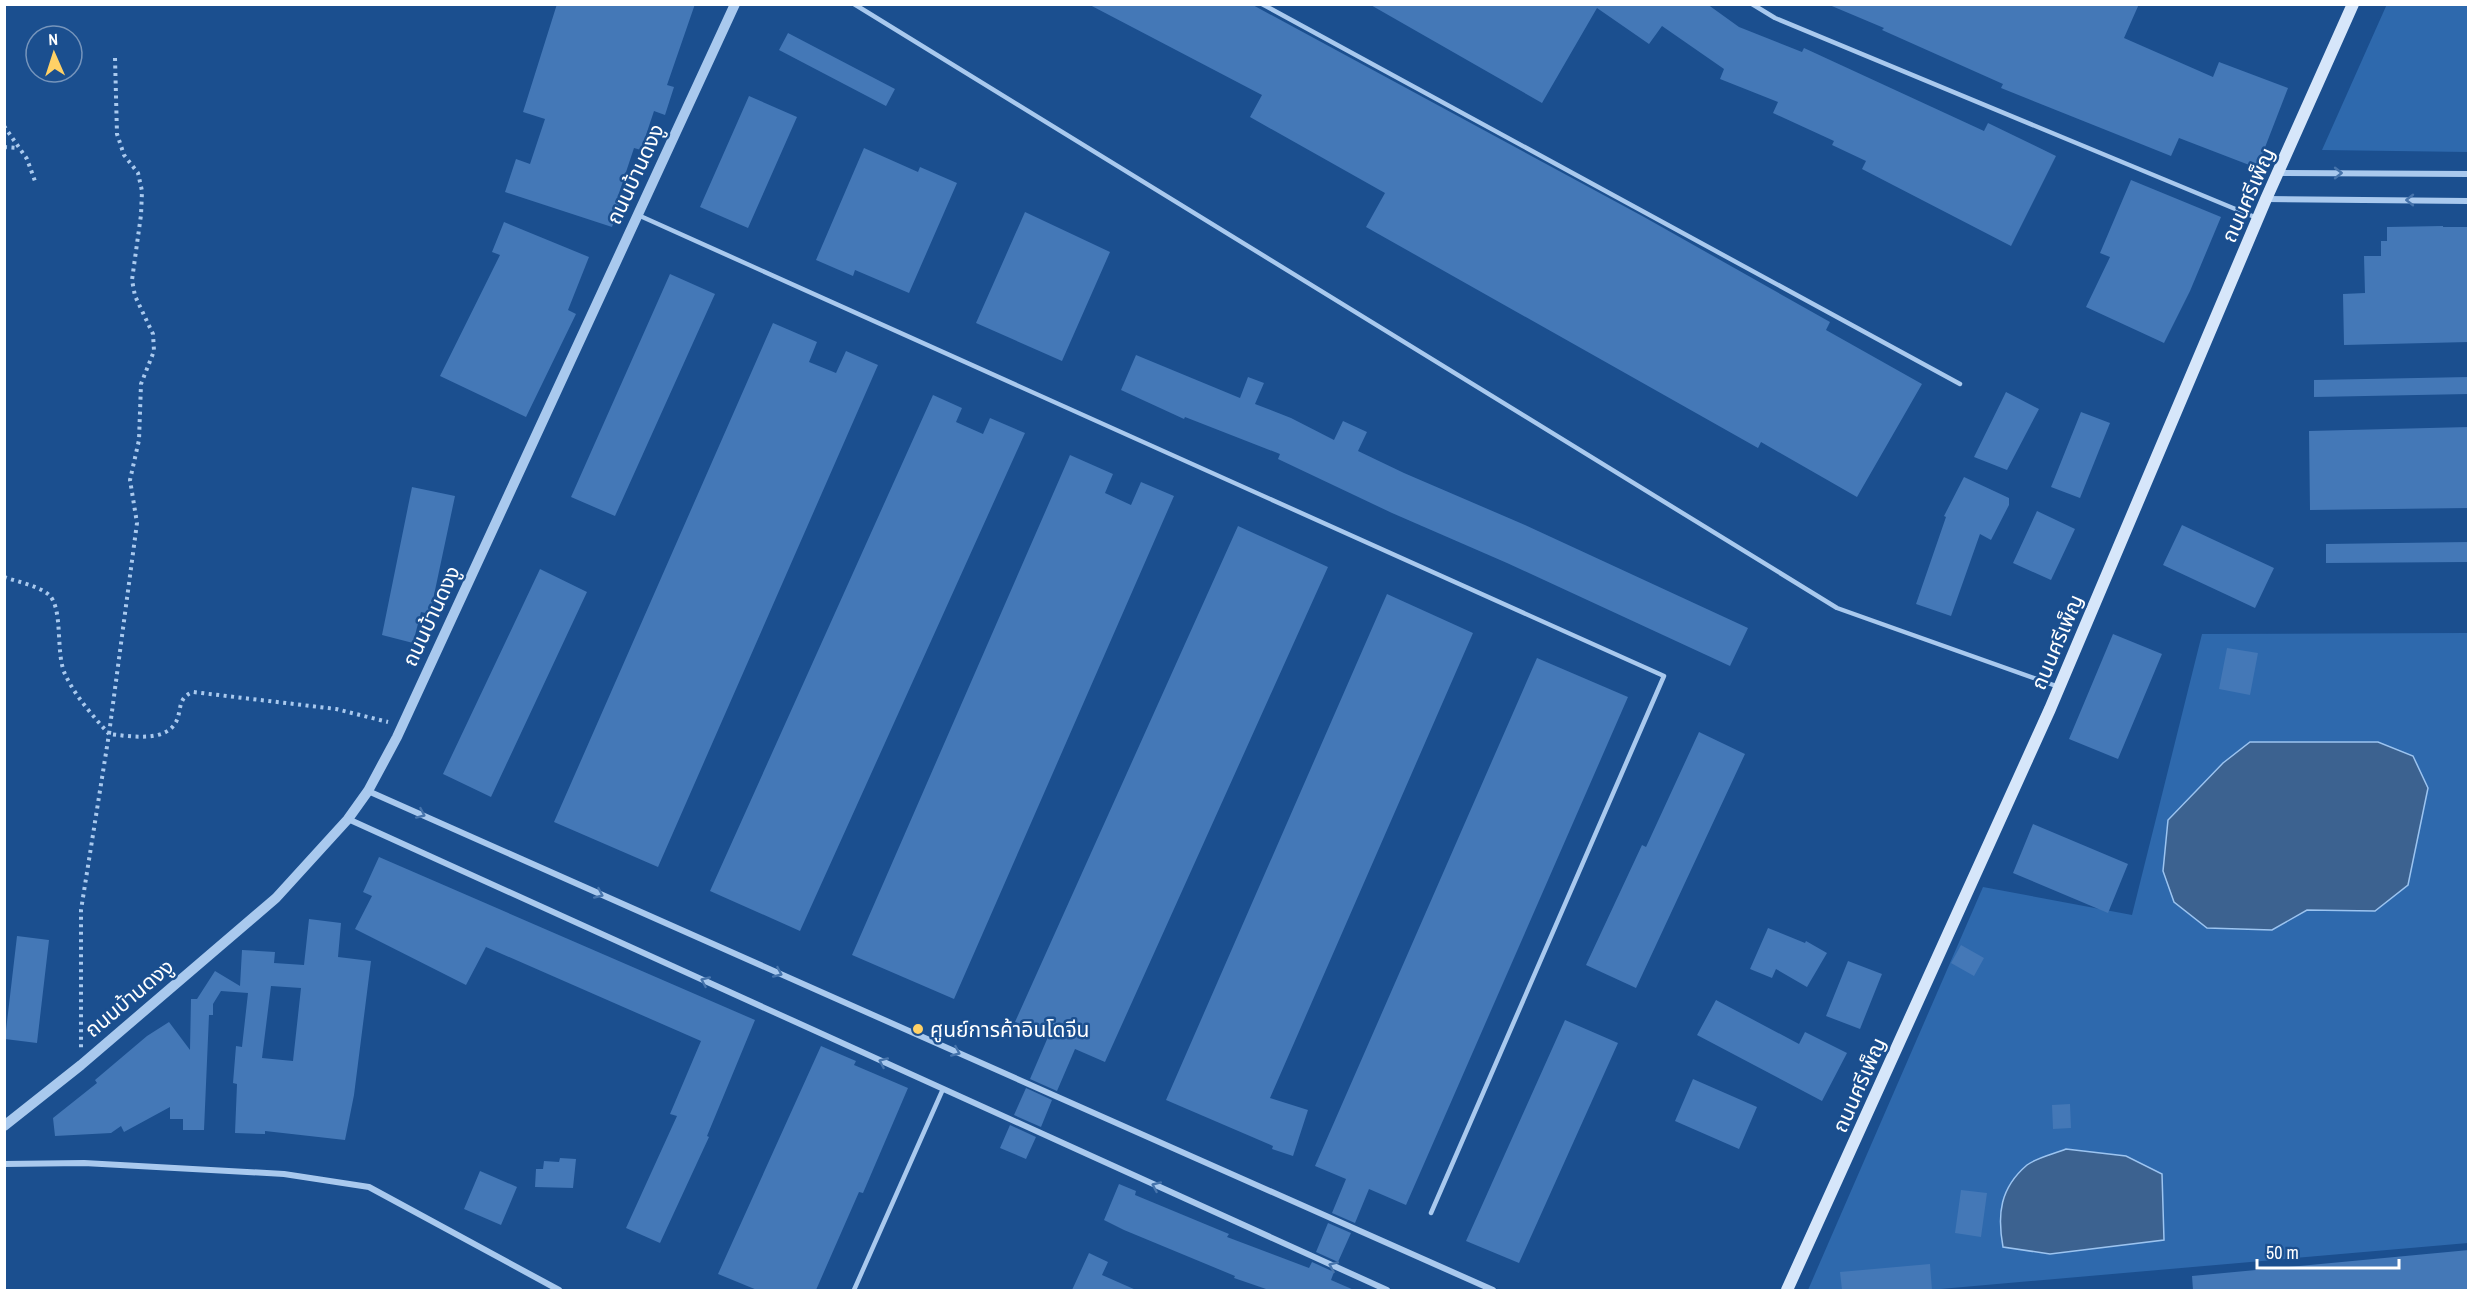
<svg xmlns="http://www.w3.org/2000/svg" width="2473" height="1295" font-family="'Archivo Narrow','Noto Sans Thai',sans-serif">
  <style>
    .green { fill: #2e69ad; fill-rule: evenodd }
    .water { fill: #3c6290; stroke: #9cc4f0; stroke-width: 1.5 }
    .building { fill: #4478b7; fill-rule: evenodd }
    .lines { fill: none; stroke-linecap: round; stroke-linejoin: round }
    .path { stroke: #a9c9ee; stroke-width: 4; stroke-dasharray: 3 4.5; stroke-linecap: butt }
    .service { stroke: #a9c9ee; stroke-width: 4.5 }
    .minor { stroke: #a9c9ee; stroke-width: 6 }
    .tertiary { stroke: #a9c9ee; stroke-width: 10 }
    .secondary { stroke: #d6e6fa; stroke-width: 12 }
    .oneway { stroke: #4674ac }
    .poi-dot { fill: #ffd166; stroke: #1b4f8f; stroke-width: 2 }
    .labels { text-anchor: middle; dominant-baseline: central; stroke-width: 5; stroke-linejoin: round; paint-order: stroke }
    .street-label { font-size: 21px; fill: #fff; stroke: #1b4f8f }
    .poi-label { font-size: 21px; fill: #fff; stroke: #1b4f8f; text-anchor: start }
  </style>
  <rect width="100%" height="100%" fill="#1b4f8f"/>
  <path class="green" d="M2387 4 2468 5V152L2322 150Z
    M2468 633V1243L1929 1290H1808L1983 887 2132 915 2202 634ZM2250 742 2375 911 2307 910 2272 930 2168 820 2223 763ZM2126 1156 2162 1174 2164 1240Z"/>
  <path class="water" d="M2250 742H2378L2413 756 2428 788 2408 885 2375 911 2307 910 2272 930 2207 928 2174 902 2163 871 2168 820 2223 763Z
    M2066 1149 2126 1156 2162 1174 2164 1240 2050 1254 2003 1247C1997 1214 2000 1188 2027 1165 2036 1158 2054 1154 2066 1149Z"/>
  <path class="building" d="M557 4H695L667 85 674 87 665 115 654 111 641 150 634 148 619 193 623 194 612 227 505 192 516 159 530 164 545 119 523 112Z
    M1088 4H1251L1644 217 1830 322 1826 330 1922 384 1857 497 1761 442 1758 448 1366 227 1385 193 1250 117 1262 95Z
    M1369 4H1707L1739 27 1802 52 1804 48 1984 131 1988 123 2056 156 2011 246 1862 169 1866 161 1832 145 1834 141 1773 113 1778 102 1720 79 1724 69 1662 26 1649 44 1597 8 1542 103Z
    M1827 4H2139L2124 38 2213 77 2219 62 2288 88 2257 168 2179 138 2171 156 2001 88 2003 84 1882 30 1884 28Z
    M788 33 895 89 886 106 779 50Z
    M749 96 797 117 748 228 700 207Z
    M864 148 918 172 920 167 957 183 909 293 855 270 853 276 816 260Z
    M2131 180 2221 217 2190 291 2164 343 2086 307 2110 257 2100 253Z
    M1025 212 1110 252 1062 361 976 323Z
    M504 222 589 257 568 310 576 314 526 417 440 376 500 255 492 252Z
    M2443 226V227H2469V342L2344 345 2343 294 2365 293 2364 256H2381V241H2387V227Z
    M670 274 715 294 615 516 571 497Z
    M773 323 817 342 809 362 836 373 846 351 878 365 658 867 554 822Z
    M1136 355 1240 398 1248 377 1264 383 1255 404 1291 418 1334 440 1343 421 1367 432 1358 451 1404 473 1525 525 1748 628 1730 666 1507 563 1392 513 1278 459 1280 454 1185 417 1184 419 1121 390Z
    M2469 377V394L2314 397V380Z
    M2006 392 2039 409 2007 470 1974 457Z
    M933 395 962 408 956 422 983 434 990 418 1025 433 800 931 710 891Z
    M2081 412 2110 423 2080 498 2051 487Z
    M2469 427V508L2310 510 2309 431Z
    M1070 455 1113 474 1105 493 1131 505 1141 482 1174 496 954 999 852 955Z
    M1964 477 2009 498V505L1991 540 1980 534 1951 616 1916 604 1946 517 1944 516Z
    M412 487 455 496 430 614 421 612 413 643 382 635Z
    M2037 511 2075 529 2051 580 2013 563Z
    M2182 525 2274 568 2255 608 2163 565Z
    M1238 526 1328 567 1105 1062 1075 1049 1057 1091 1030 1079 1048 1037 1015 1022Z
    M2469 542V562L2326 563V544Z
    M540 569 587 592 491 797 443 774Z
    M1387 594 1473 633 1270 1098 1308 1110 1293 1156 1272 1149 1273 1146 1166 1100Z
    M2113 634 2162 654 2118 759 2069 739Z
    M2227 648 2258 653 2250 695 2219 689Z
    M1537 658 1628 697 1406 1205 1369 1189 1355 1223 1332 1213 1346 1179 1315 1166Z
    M1699 732 1745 754 1636 988 1586 965 1642 845 1646 847Z
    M2033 824 2128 864 2108 913 2013 873Z
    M379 857 755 1020 707 1136 709 1137 660 1243 626 1228 677 1116 670 1114 701 1041 486 947 466 985 355 929 372 896 363 892Z
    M309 919 341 923 338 957 371 961 354 1095 345 1140 265 1131V1134L235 1133 237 1084 233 1083 236 1046 242 1047 248 993 221 991 213 1004V1015H209L204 1130H183V1119H170V1107L124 1132 121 1126 111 1133 55 1136 53 1118 97 1083 95 1080 147 1036 169 1022 190 1050 191 999H197L215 971 240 986 242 950 275 952 274 963 304 965ZM271 986 301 988 293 1061 262 1058Z
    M1768 928 1805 943 1806 941 1827 953 1807 987 1776 969 1772 978 1750 969Z
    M17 936 49 940 37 1043 5 1039Z
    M1961 945 1984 958 1974 976 1951 963Z
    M1848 961 1882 974 1860 1029 1826 1016Z
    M1716 1000 1799 1044 1805 1032 1847 1053 1822 1101 1697 1035Z
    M1565 1020 1618 1043 1519 1263 1466 1241Z
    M821 1046 856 1061 854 1065 908 1088 863 1193 859 1192 816 1290H757L718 1274Z
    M1693 1079 1757 1107 1739 1149 1675 1121Z
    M1026 1088 1052 1100 1041 1127 1014 1115Z
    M2070 1104 2071 1128 2053 1129 2052 1105Z
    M1010 1125 1036 1137 1026 1159 1000 1148Z
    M560 1158 576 1159 573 1188 535 1187 536 1169H543L544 1161 559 1162Z
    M480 1171 517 1187 501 1225 464 1209Z
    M1119 1184 1136 1191 1135 1195 1229 1234 1227 1237 1309 1268 1312 1262 1334 1272 1331 1280 1354 1290H1269L1234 1278 1235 1276 1124 1230 1104 1220Z
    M1961 1190 1987 1193 1981 1237 1955 1233Z
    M1328 1223 1351 1233 1338 1262 1316 1252Z
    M2469 1250V1290H2193L2192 1276Z
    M1089 1253 1108 1262 1102 1275 1136 1290H1072Z
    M1930 1264 1932 1290H1842L1840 1272Z"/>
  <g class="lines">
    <path class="path" d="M115 58 117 134 124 155 138 173 142 191 141 215 132 280 135 296 153 334 154 351 141 384 139 440 130 480 137 523 109 734C128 736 165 743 176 722 182 710 177 698 193 692L336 709 388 722
      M4 126 27 159 36 184
      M4 147 19 148
      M4 577C18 582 36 585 48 594 64 607 55 653 65 674 75 696 93 716 109 734L81 910V1048"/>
    <path class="service" d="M854 4 1837 608 2059 687
      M1262 4 1960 384
      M1752 4 1775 18 2257 218
      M638 215 1664 676 1431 1213
      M854 1290 943 1089"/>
    <path class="minor" d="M2279 173 2468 174
      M2266 199 2468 201
      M368 791 1493 1290
      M348 819 1387 1290
      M4 1164 84 1163 284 1174 369 1187 559 1290"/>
    <path class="tertiary" d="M4 1126 81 1065 276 898 348 819 368 791 397 737 735 4"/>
    <path class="secondary" d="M1787 1290 2050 709 2266 199 2353 4"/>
  </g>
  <defs><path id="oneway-chevron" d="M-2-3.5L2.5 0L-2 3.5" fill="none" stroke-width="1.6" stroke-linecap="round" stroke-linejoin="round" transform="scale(1.5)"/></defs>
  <g class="oneway">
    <use href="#oneway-chevron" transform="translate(2338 173)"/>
    <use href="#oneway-chevron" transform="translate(2410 200) rotate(-180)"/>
    <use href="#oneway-chevron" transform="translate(421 814) rotate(24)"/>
    <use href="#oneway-chevron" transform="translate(599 894) rotate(24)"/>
    <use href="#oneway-chevron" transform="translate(778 973) rotate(24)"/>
    <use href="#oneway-chevron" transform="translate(705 981) rotate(-156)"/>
    <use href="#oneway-chevron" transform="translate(956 1052) rotate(24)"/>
    <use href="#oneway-chevron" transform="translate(883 1062) rotate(-156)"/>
    <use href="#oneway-chevron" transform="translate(1156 1186) rotate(-156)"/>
    <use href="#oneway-chevron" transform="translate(1333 1266) rotate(-156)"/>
  </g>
  <circle class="poi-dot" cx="918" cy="1029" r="6"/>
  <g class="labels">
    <g class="street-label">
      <text transform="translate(635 174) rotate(-65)">ถนนบ้านดงงู</text>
      <text transform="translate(2248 195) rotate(-66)">ถนนศรีเพ็ญ</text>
      <text transform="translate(431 616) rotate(-65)">ถนนบ้านดงงู</text>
      <text transform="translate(2057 642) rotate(-67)">ถนนศรีเพ็ญ</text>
      <text transform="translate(129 998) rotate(-40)">ถนนบ้านดงงู</text>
      <text transform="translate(1859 1085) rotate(-66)">ถนนศรีเพ็ญ</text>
    </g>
    <g class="poi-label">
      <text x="930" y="1029">ศูนย์การค้าอินโดจีน</text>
    </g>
  </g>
  <rect width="2473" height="1295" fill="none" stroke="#ffffff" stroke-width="12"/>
  <g transform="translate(54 54) rotate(357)"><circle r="28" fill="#1b4f8f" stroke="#7695bc" stroke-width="1.5"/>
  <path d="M0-4.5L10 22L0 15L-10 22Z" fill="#ffd166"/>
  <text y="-9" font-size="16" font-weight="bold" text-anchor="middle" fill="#ffffff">N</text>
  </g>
  <path d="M2257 1259v9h142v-9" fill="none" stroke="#ffffff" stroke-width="3"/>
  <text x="2266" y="1259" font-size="18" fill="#ffffff" stroke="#1b4f8f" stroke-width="4.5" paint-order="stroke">50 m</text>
</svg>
